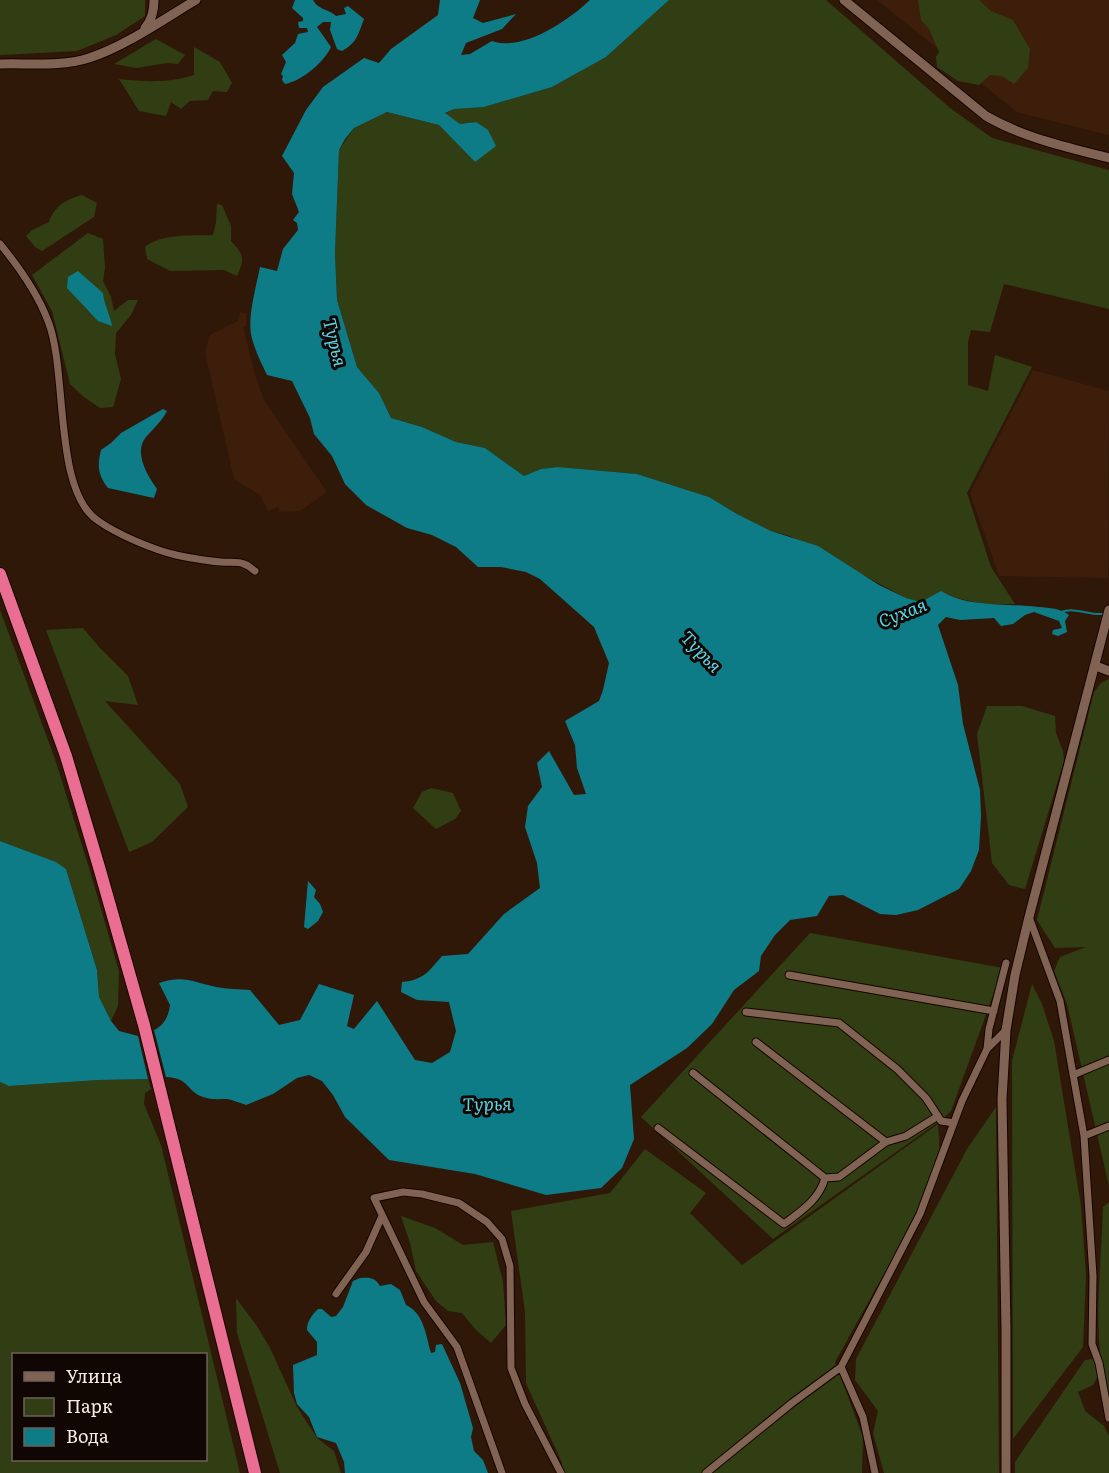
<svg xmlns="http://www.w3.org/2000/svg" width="1109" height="1473" font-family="Literata,serif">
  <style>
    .built { fill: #3c1e0a }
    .green { fill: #313e13; fill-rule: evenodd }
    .water { fill: #0e7c87 }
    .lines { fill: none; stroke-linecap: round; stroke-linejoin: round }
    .stream { stroke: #0e7c87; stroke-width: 2 }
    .street-casing { stroke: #170300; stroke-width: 9 }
    .secondary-casing { stroke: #170300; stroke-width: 11 }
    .highway-casing { stroke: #170300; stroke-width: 14 }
    .street { stroke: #806352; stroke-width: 7 }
    .secondary { stroke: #806352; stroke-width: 9 }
    .highway { stroke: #ea6d92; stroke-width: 12 }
    .labels { text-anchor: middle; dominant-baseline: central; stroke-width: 6; stroke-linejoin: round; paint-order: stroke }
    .water-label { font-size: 18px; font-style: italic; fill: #57d6e5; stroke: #100603 }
  </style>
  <rect width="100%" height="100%" fill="#301809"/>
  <path class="built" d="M877 0H1109V135L1017 112Z
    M240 312 246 313V326L243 327 256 378 264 400 327 492 300 511 280 512 278 507 268 511 260 495 234 479 205 352 210 335 238 321Z
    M1033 370 1109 391 1108 578 999 576 970 493Z"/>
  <path class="green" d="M0 0H145V16L116 35 77 51 0 55Z
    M669 0H826L950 108 992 138 1109 170V309L1004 284 990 332 971 330 968 342V385L988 391 995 355 1032 367 967 493 991 567 1015 604H983L948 596 921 602 906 598 790 536 771 531 737 514 709 497 637 474 558 467 541 469 524 476 485 448 456 442 422 427 391 418 379 393 357 367 337 300 335 253 339 150 354 128 387 112 439 125 475 162 476 122 460 124 444 114 454 109 484 107 552 87 606 57Z
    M918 0H979L991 11 1013 20 1030 49 1028 68 1014 84 1002 76 990 75 979 85 958 81 937 67 936 57 939 52 929 29 921 20Z
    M156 39 185 55 178 64 167 63 136 68 114 64Z
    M194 47 220 62 232 83 227 92 213 91 208 100 190 101 181 109 171 102 166 116 139 111 119 79C146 82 169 83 194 75Z
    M82 195 97 203 94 217 42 251 35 247 26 236 32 230 49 222C54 206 67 199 82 195Z
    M217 204 222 205 231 226V241C244 255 245 258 237 276L224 270 170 271 147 259 145 247C163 233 191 236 213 235L216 223Z
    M88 233 103 239 105 268 103 281 111 297 114 311 128 300H138L131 315 116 333 115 354 121 379 113 407 100 408 84 397 70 384 52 311 32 275Z
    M0 610 55 759 89 868 119 971 118 1006 111 1021 99 997 97 970 66 869 56 862 0 841Z
    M83 628 99 647 128 676 138 705 105 701 180 784 188 807 152 842 129 852 46 630Z
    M1109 679V1186L1067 1004 1054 971 1060 957 1086 947 1055 948 1037 920 1094 692 1101 683Z
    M987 706H1022L1055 716 1056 733 1063 751 1064 761 1025 889 1009 885 992 863 977 734Z
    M431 788 453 793 461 811 455 819 436 829 413 808 422 792Z
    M810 933 1003 968 951 1111 940 1121 773 1239 641 1117Z
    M1032 984 1042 1004 1054 1041 1081 1206 1086 1276 1083 1347 1013 1439 1012 1061Z
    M148 1079 151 1089 145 1093 144 1104 161 1145 240 1473H0V1082L9 1086 98 1080ZM14 1354H206V1460H14Z
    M996 1107 999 1473H884L873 1433 878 1411 855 1380 856 1359 967 1149Z
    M938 1124 940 1154 914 1220 835 1362 863 1437 862 1473H562V1463L526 1383 525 1312 511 1211 610 1193 645 1149 706 1193 690 1213 742 1265Z
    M1109 1202V1403C1091 1340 1101 1272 1103 1207Z
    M401 1216 435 1228 463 1245 493 1242 503 1282 506 1325 491 1343 476 1330 462 1313 448 1311 436 1301 416 1271 410 1243Z
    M236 1298 257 1326 270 1348 297 1407 317 1438 334 1451 341 1473H280L237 1333Z
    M1094 1359 1098 1376 1093 1385 1078 1392 1085 1411 1104 1426 1109 1436V1473H1015V1462L1085 1360Z"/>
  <path class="water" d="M295 0H313C318 10 329 9 336 16L346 14 344 8 348 6 364 19C358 34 358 42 342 51L337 49 330 30 331 22H323L317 27 331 47C325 61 302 81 285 84L282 80 283 76 281 74 286 62 282 55 295 43 298 34 308 32 307 28H299L298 22 303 21V18L292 8Z
    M440 0H480L473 18 483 23 516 14 502 29 466 43 461 55 470 54 492 41C522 52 568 21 590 0H669L606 57 552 87 484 107 454 109 445 113 460 124 476 122 488 130 496 146 475 162 439 125 387 112 354 128 345 139 339 150 335 253 337 300 357 367 379 393 391 418 422 427 456 442 485 448 524 476 541 469 558 467 637 474 709 497 737 514 771 531 818 546 879 585 906 598 921 602 941 591C968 608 1007 603 1038 607 1050 608 1060 608 1069 615L1065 621 1067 632 1058 636 1052 634 1053 630 1062 628 1059 621 1034 612 1025 615 1013 624 1001 626 994 618 960 620 946 617 938 625 958 685 963 724 980 790 981 816 979 850 971 871 959 889 918 910 896 915 880 914 843 895 829 896 817 916 790 920 775 935 761 956 759 971 734 990 712 1024 687 1048 630 1085 634 1139 622 1168 601 1188 546 1195 475 1174 389 1160 345 1117 333 1095 322 1081 309 1075 297 1078 273 1094 246 1105C240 1103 233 1100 227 1099 219 1099 211 1100 203 1097 186 1091 190 1078 166 1077L154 1030C164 1026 169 1015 170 1005L159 983C186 975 191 982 216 987 227 989 239 989 250 990L279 1025 300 1020 319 984 354 995 347 1026 354 1029 377 1001 415 1060 432 1063 450 1052 456 1031 449 1002 417 1000 401 992 402 982C424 980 429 971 442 956L468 954 504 914 540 888 537 863 525 827 528 806 542 787 537 763 549 751 574 795 586 794 577 768 575 745 565 721 599 701 603 690 609 663 594 627 540 579 526 572 501 567H478L456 547 432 535 407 528 366 505 345 484 332 456 314 434 310 418 292 381 267 375C261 362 254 349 251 334 248 315 256 287 260 267L277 271 283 249 298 230 297 223 293 220 299 212 292 194 294 173 282 156 306 110 323 87 364 58 379 63 391 49 438 15Z
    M78 271 103 293C104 305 110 314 112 326L98 321 67 288 68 277Z
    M163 409 167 411C161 422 154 428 146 437 133 453 148 476 157 489L154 498 108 488C98 475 97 466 101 450L111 443 121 433Z
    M0 841 56 862 66 869 97 970 99 997 111 1021 119 1031 138 1036 148 1079 98 1080 9 1086 0 1082Z
    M308 881 316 890 314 897 320 904 323 912 318 921 308 929 304 927Z
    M360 1278C371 1277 375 1278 380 1286L391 1284 400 1290 406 1305C424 1313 426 1336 431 1353L435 1352 436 1345 442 1344 460 1383 473 1428 471 1437 474 1451 483 1460 488 1473H345L344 1462 336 1443 317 1437 309 1417 297 1404 294 1393 293 1365 317 1355V1342L307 1330C307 1321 312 1315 318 1309H322L331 1317 336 1316 343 1307 353 1281Z"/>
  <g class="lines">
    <path class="stream" d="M1061 612C1075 607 1088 615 1102 614"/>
    <g class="street-casing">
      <path id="street" d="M0 244C19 267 37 292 48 321 68 371 53 489 97 520 116 534 154 550 176 555 191 558 207 561 221 562 228 563 238 561 244 564 248 565 252 569 255 571
        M1029 917 1060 1001 1084 1136 1093 1276 1092 1344 1099 1363 1109 1418
        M789 975 994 1011
        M746 1012 839 1023 897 1069 926 1098 941 1121 954 1123
        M756 1042 886 1142
        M987 1049 989 1029 1006 963
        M693 1073 825 1178 839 1177 886 1142 906 1136 938 1116
        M1073 1075 1109 1060
        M658 1128 784 1224C801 1211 819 1200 825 1178
        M1084 1136 1109 1126
        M336 1294 366 1252 382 1216
        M841 1367 863 1417 875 1473
        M502 1473 457 1347 424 1302 374 1198 403 1192 422 1194 459 1203 487 1222 502 1239 510 1266 511 1368 525 1404 561 1473
        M706 1473 792 1403 841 1367 920 1214 962 1101 987 1049 1006 1030"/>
    </g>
    <g class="secondary-casing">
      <path id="secondary" d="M844 0 986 116C1024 138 1067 147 1109 158
        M145 28C152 20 154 11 154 0
        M0 64C29 63 61 67 89 58 124 47 164 19 196 0
        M1096 666 1109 671
        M1006 1473V1329L1002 1099 1006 1030 1015 975 1029 917 1109 610"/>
    </g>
    <g class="highway-casing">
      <path id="highway" d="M0 574 66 756 99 867 144 1025 255 1473"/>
    </g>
    <use href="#street" class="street"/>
    <use href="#secondary" class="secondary"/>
    <use href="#highway" class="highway"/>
  </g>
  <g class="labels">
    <g class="water-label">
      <text transform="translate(336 342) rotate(76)">Турья</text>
      <text transform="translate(902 612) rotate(-22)">Сухая</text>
      <text transform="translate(702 651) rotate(46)">Турья</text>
      <text transform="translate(487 1103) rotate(-1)">Турья</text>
    </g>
  </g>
  <rect x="12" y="1353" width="195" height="108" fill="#100603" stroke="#6e615b" stroke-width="1.5"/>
  <rect x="24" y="1372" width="30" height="9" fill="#806352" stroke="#6e615b" stroke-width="1.5"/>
  <text x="66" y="1383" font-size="18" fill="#fae9df">Улица</text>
  <rect x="24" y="1398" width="30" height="18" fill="#313e13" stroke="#6e615b" stroke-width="1.5"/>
  <text x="66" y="1413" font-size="18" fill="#fae9df">Парк</text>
  <rect x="24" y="1428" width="30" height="18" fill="#0e7c87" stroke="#6e615b" stroke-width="1.5"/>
  <text x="66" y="1443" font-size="18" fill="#fae9df">Вода</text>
</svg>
